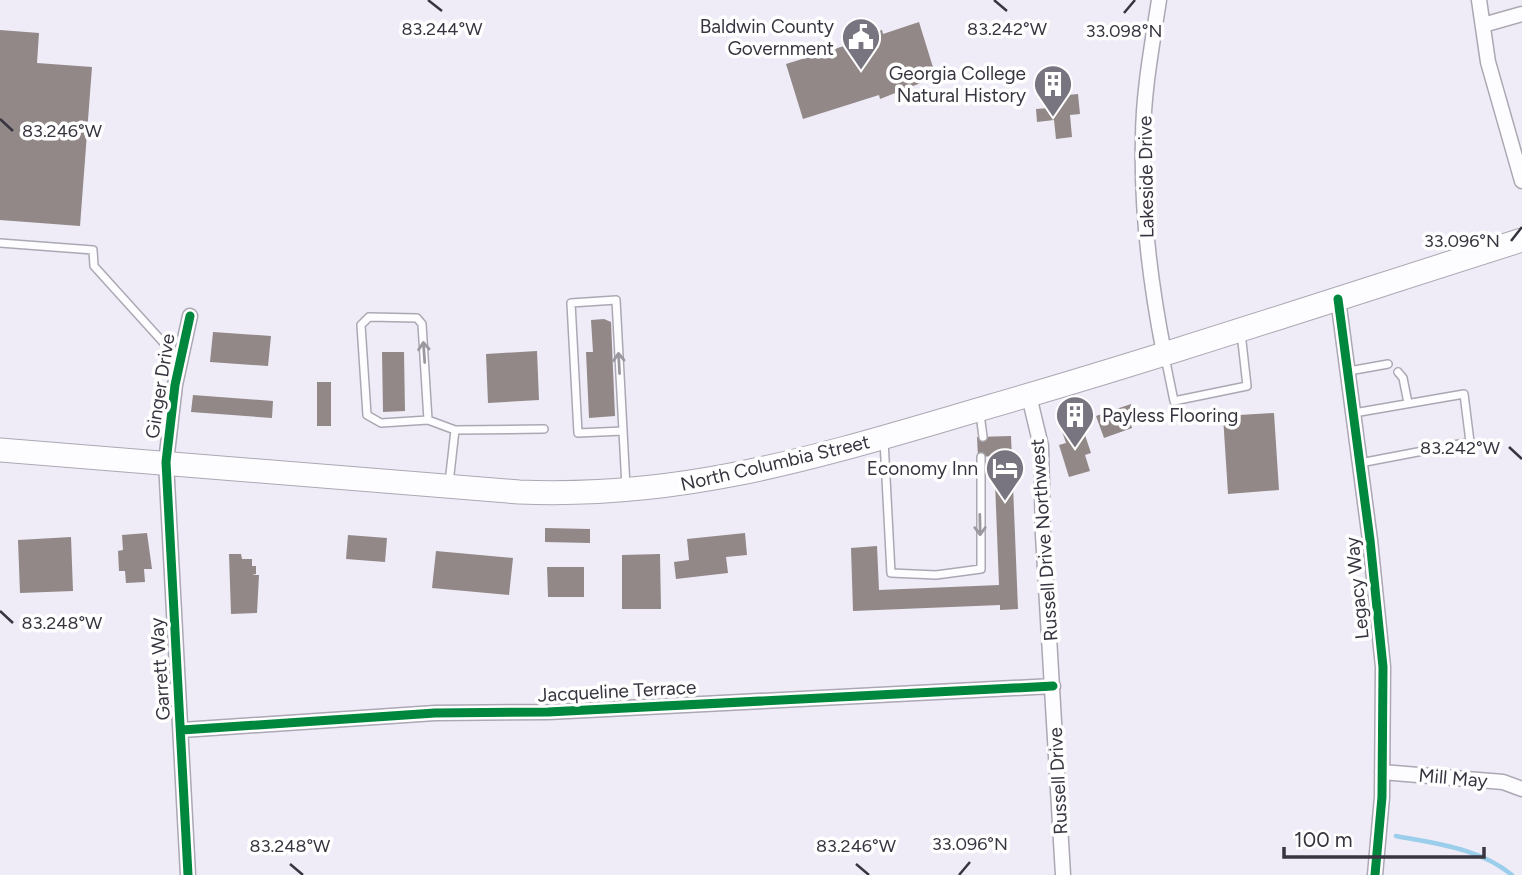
<svg xmlns="http://www.w3.org/2000/svg" width="1522" height="875" font-family="Figtree,sans-serif">
  <style>
    .lines { fill: none; stroke-linecap: round; stroke-linejoin: round }
    .stream { stroke: #9aceea; stroke-width: 4.5 }
    .building { fill: #918887 }
    .lane-casing { stroke: #aca8b3; stroke-width: 10 }
    .street-casing { stroke: #aca8b3; stroke-width: 17 }
    .primary-casing { stroke: #aca8b3; stroke-width: 25 }
    .lane { stroke: #fdfcfe; stroke-width: 7 }
    .street { stroke: #fdfcfe; stroke-width: 14 }
    .primary { stroke: #fdfcfe; stroke-width: 23 }
    .cycleway-casing { stroke: #fff; stroke-width: 13 }
    .cycleway { stroke: #00873e; stroke-width: 9 }
    .oneway { stroke: #9b989f }
    .ticks { fill: none; stroke: #393540; stroke-width: 2.5 }
    .labels { text-anchor: middle; dominant-baseline: central; stroke-width: 7; stroke-linejoin: round; paint-order: stroke }
    .poi-label { font-size: 19px; fill: #393540; stroke: #fff; text-anchor: end }
    .street-label { font-size: 19px; fill: #393540; stroke: #fff }
    .ticks-label { font-size: 18px; text-anchor: middle; fill: #393540; stroke: #fff; stroke-width: 7; stroke-linejoin: round; paint-order: stroke }
  </style>
  <rect width="100%" height="100%" fill="#efebf7"/>
  <g class="lines">
    <path class="stream" d="M1396 836C1437 844 1479 848 1512 875"/>
  </g>
  <path class="building" d="M919 22 936 77 880 99 879 95 803 119 786 64 857 42 856 38 882 30 883 34Z
    M0 30 39 33 37 63 92 67 80 226 0 220Z
    M1078 94 1080 114 1070 115 1072 137 1056 139 1054 120 1037 122 1036 109 1049 108 1048 97Z
    M604 319 611 322 615 416 589 418 586 352H593L591 320Z
    M213 332 271 336 268 366 210 362Z
    M537 351 539 400 488 403 486 354Z
    M382 352H404L405 411 383 412Z
    M317 382H331V426H317Z
    M193 395 273 401 272 418 191 412Z
    M1131 404 1136 419 1130 421 1132 428 1104 438 1096 416Z
    M1274 413 1279 490 1228 494 1223 416Z
    M1086 417 1089 427 1083 429 1091 453 1085 455 1090 471 1069 477 1059 445 1066 443 1060 425Z
    M1011 436 1018 609 1000 610V605L853 611 851 548 877 546 879 590 999 585 994 456 978 457 977 437Z
    M545 528 590 529V543L545 542Z
    M147 533 152 569H144L145 582 126 583 125 571H119L118 551 123 550 122 535Z
    M745 533 747 555 726 557 728 573 676 579 674 562 689 560 687 539Z
    M348 535 387 538 385 562 346 559Z
    M71 537 73 591 20 593 18 540Z
    M436 551 513 558 509 595 432 588Z
    M229 554H241L242 559H252V566H256V574L252 575H259L257 613 231 614Z
    M660 554 661 609H622V555Z
    M547 567H584V597H548Z"/>
  <g class="lines">
    <g class="lane-casing">
      <path id="lane" d="M0 243 93 250 94 266 180 361
        M1165 357 1174 401 1247 386 1241 333
        M1349 371 1388 364
        M1398 372 1403 378 1408 403
        M1354 413 1464 394 1470 442 1360 463
        M980 414 983 437
        M428 420 422 324 417 318 369 317 361 325 367 415 381 423 428 420 455 430
        M623 431 578 433 571 303 616 300 626 487
        M884 440 891 573 936 575 981 569V457
        M449 483 455 430 544 429"/>
    </g>
    <g class="street-casing">
      <path id="street" d="M1159 0C1152 46 1143 93 1143 139 1141 212 1150 282 1164 353
        M1479 0 1488 62 1522 181
        M1483 25 1522 14
        M1338 299 1370 540 1383 667 1382 797 1375 875
        M1029 396 1041 446 1043 535 1063 875
        M182 730 435 713 548 712 1053 686
        M1382 772 1503 782 1522 789
        M188 875 166 462 175 385 190 316"/>
    </g>
    <g class="primary-casing">
      <path id="primary" d="M0 450 519 492C687 499 823 455 981 409 1162 357 1342 297 1522 240"/>
    </g>
    <use href="#lane" class="lane"/>
    <use href="#street" class="street"/>
    <use href="#primary" class="primary"/>
    <g class="cycleway-casing">
      <path id="cycleway" d="M1338 299 1370 540 1383 667 1382 797 1375 875
        M182 730 435 713 548 712 1053 686
        M188 875 166 462 175 385 190 316"/>
    </g>
    <use href="#cycleway" class="cycleway"/>
  </g>
  <defs><path id="oneway-shaft" d="M-6 0H5M1.5-3L5.5 0L1.5 3" fill="none" stroke-width="1.6" stroke-linecap="round" stroke-linejoin="round" transform="scale(1.75)"/></defs>
  <g class="oneway">
    <use href="#oneway-shaft" transform="translate(424 352) rotate(-94)"/>
    <use href="#oneway-shaft" transform="translate(619 363) rotate(-93)"/>
    <use href="#oneway-shaft" transform="translate(980 525) rotate(89)"/>
  </g>
  <path class="ticks" d="M428 0 442 11M994 0 1007 11M1124 13 1135 0M0 119 13 131M1511 241 1522 227M1509 447 1522 459M0 611 13 623M290 864 303 875M856 864 869 875M959 875 970 862"/>
  <defs>
    <g id="civic-pin" transform="scale(2.0125)"><path d="M0 17L-7.5 6A9.5 9.5 0 1 1 7.5 6Z" fill="#797580" stroke="#fff"/><path d="M-.6-6.5H3V-4.5H.6V-3L4-1V1h2V6H-6V1h2V-1L-.6-3ZM-1.2 2.5V6h2.4V2.5Z" fill="#fff"/></g>
    <g id="building-pin" transform="scale(2.0125)"><path d="M0 17L-7.5 6A9.5 9.5 0 1 1 7.5 6Z" fill="#797580" stroke="#fff"/><path d="M-4-6H4V6H1V3H-1V6H-4ZM-2.5-4.3h1.7v1.8h-1.7ZM.8-4.3h1.7v1.8H.8ZM-2.5-1h1.7V.8h-1.7ZM.8-1h1.7V.8H.8Z" fill="#fff"/></g>
    <g id="hotel-pin" transform="scale(2.0125)"><path d="M0 17L-7.5 6A9.5 9.5 0 1 1 7.5 6Z" fill="#797580" stroke="#fff"/><path d="M-6-4.5h1.5V1H6V5H4.5V3h-9V5H-6ZM-4 0a1.8 1.8 0 1 1 3.6 0ZM.5 0V-2.5h3Q6-2.5 6 0Z" fill="#fff"/></g>
  </defs>
  <g fill-rule="evenodd">
    <use href="#civic-pin" x="861" y="37"/>
    <use href="#building-pin" x="1053" y="84"/>
    <use href="#building-pin" x="1075" y="415"/>
    <use href="#hotel-pin" x="1005" y="468"/>
  </g>
  <g class="labels">
    <g class="poi-label">
      <text x="834" y="26">Baldwin County<tspan x="834" dy="22">Government</tspan></text>
      <text x="1026" y="73">Georgia College<tspan x="1026" dy="22">Natural History</tspan></text>
      <text x="1102" y="415" text-anchor="start">Payless Flooring</text>
      <text x="978" y="468">Economy Inn</text>
    </g>
    <g class="street-label">
      <text transform="translate(1146 177) rotate(-91)">Lakeside Drive</text>
      <text transform="translate(160 386) rotate(-81)">Ginger Drive</text>
      <text transform="translate(775 463) rotate(-13)">North Columbia Street</text>
      <text transform="translate(1044 540) rotate(-94)">Russell Drive Northwest</text>
      <text transform="translate(1357 588) rotate(-96)">Legacy Way</text>
      <text transform="translate(160 669) rotate(-94)">Garrett Way</text>
      <text transform="translate(617 691) rotate(-3)">Jacqueline Terrace</text>
      <text transform="translate(1453 778) rotate(5)">Mill May</text>
      <text transform="translate(1058 781) rotate(-93)">Russell Drive</text>
    </g>
  </g>
  <g class="ticks-label">
    <text x="442" y="35">83.244°W</text>
    <text x="1007" y="35">83.242°W</text>
    <text x="1124" y="37">33.098°N</text>
    <text x="62" y="137">83.246°W</text>
    <text x="1462" y="247">33.096°N</text>
    <text x="1460" y="454">83.242°W</text>
    <text x="62" y="629">83.248°W</text>
    <text x="970" y="850">33.096°N</text>
    <text x="290" y="852">83.248°W</text>
    <text x="856" y="852">83.246°W</text>
  </g>
  <path d="M1284 847v10h200v-10" fill="none" stroke="#393540" stroke-width="3.5"/>
  <text x="1294" y="847" font-size="21" fill="#393540" stroke="#ffffff" stroke-width="5" paint-order="stroke">100 m</text>
</svg>
